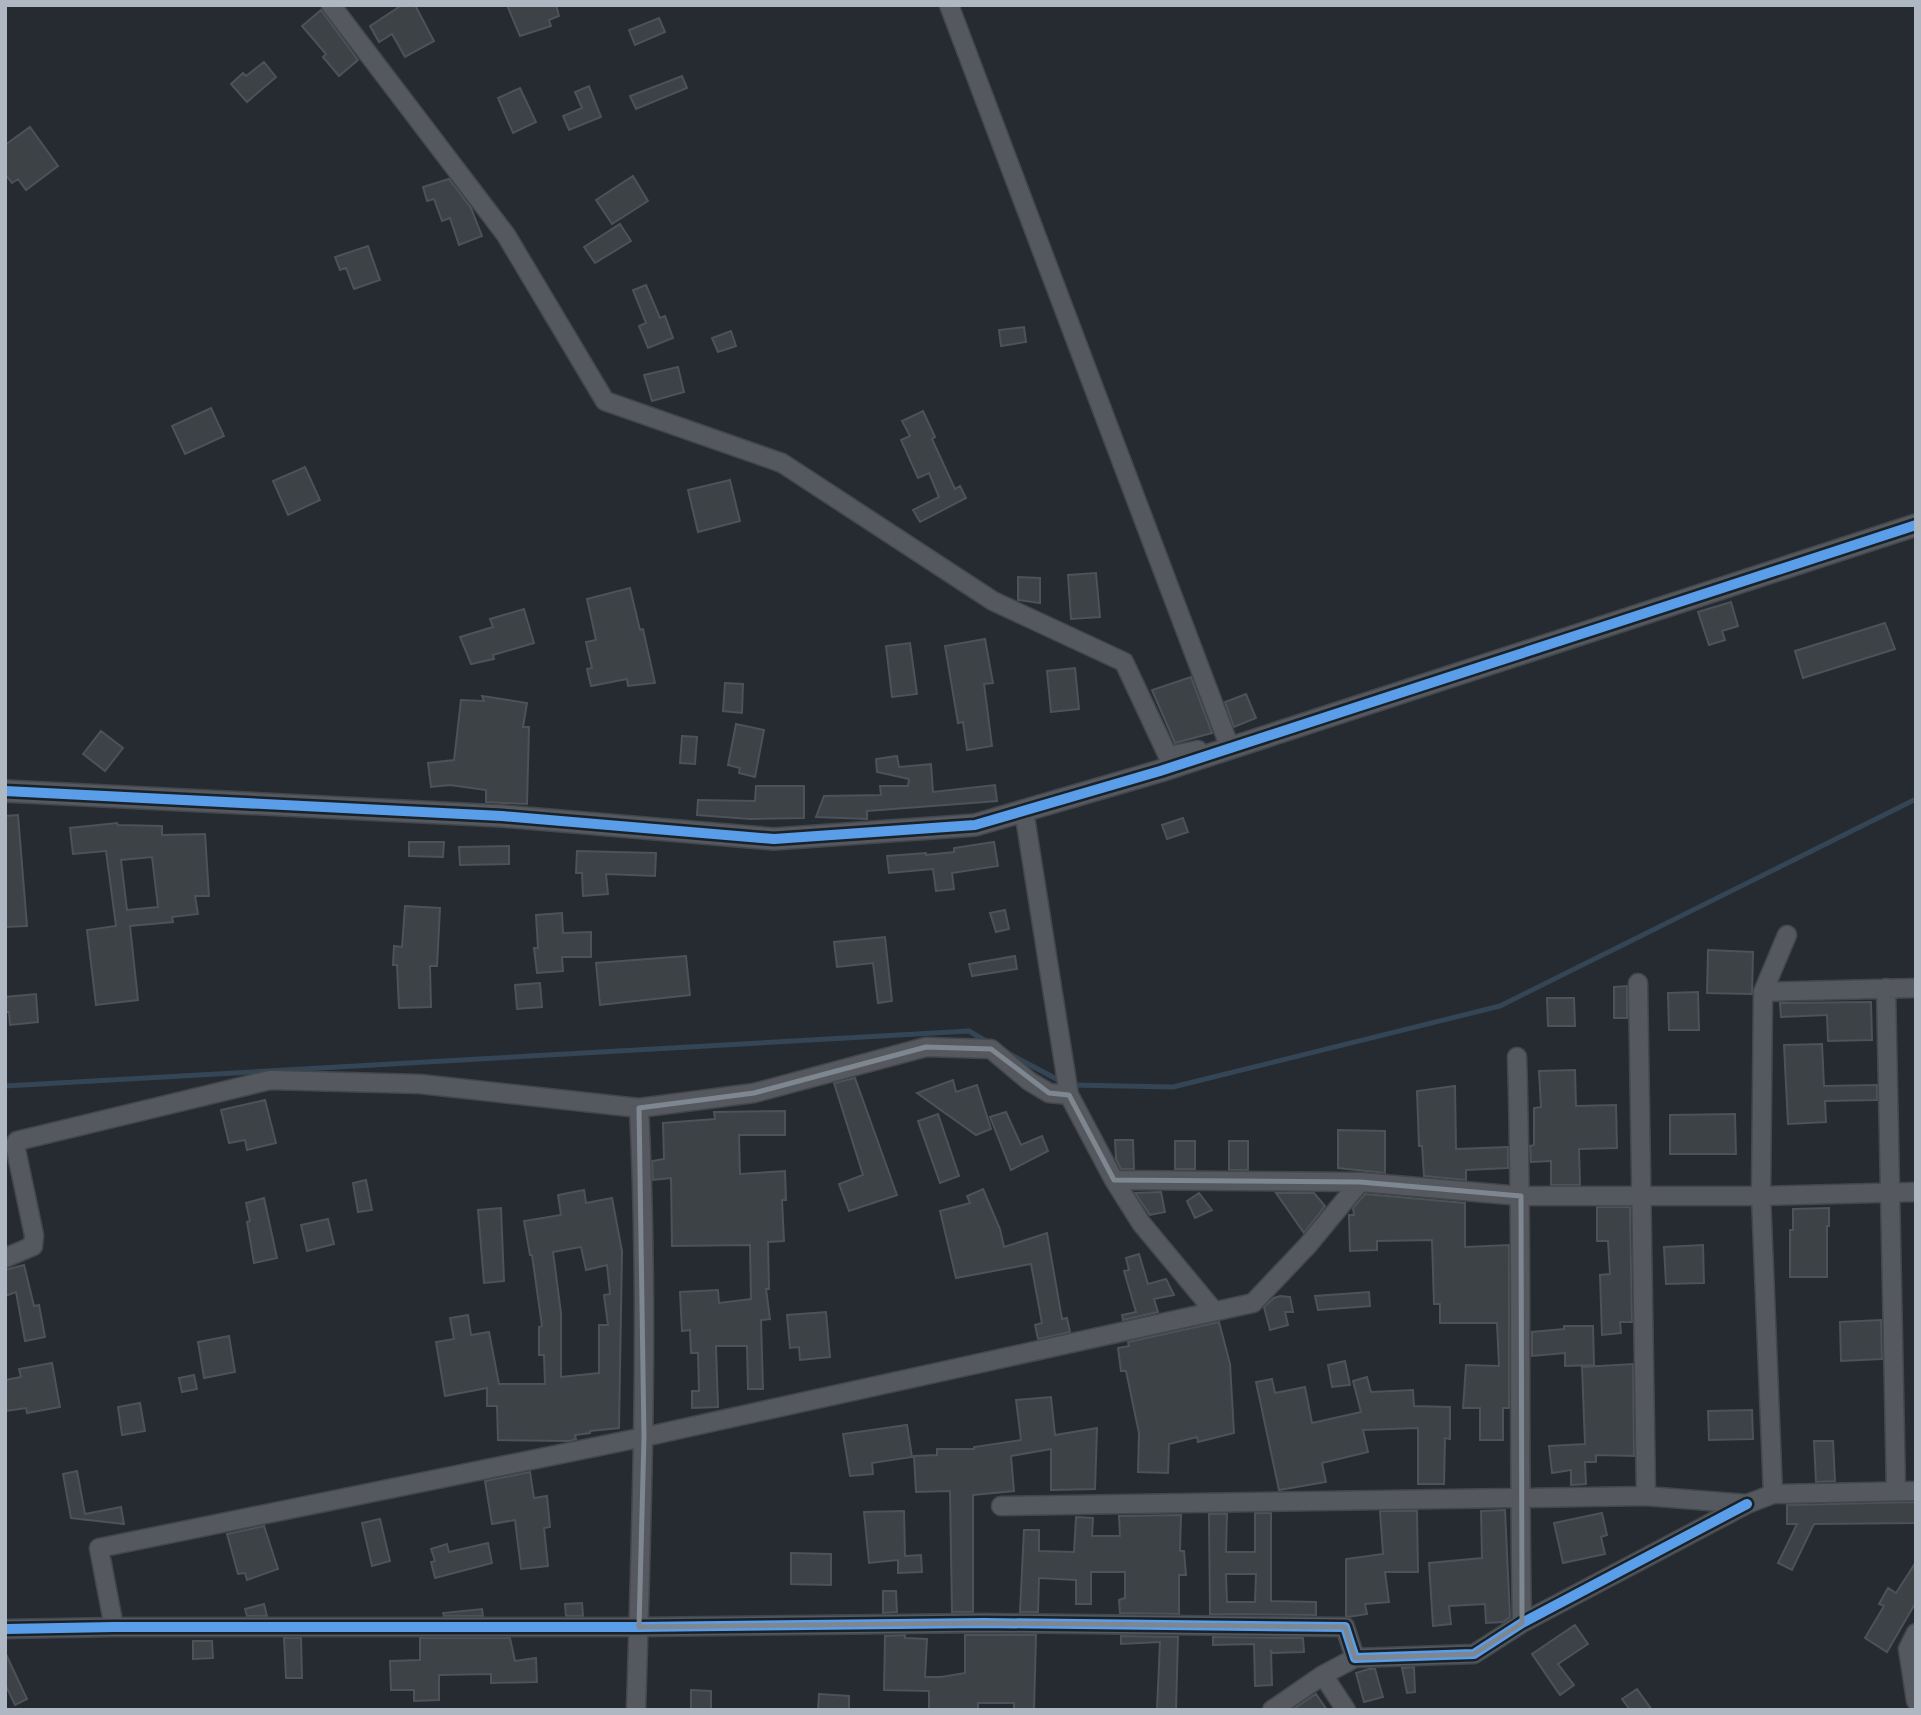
<svg xmlns="http://www.w3.org/2000/svg" width="1921" height="1715" font-family="'Sofia Sans Condensed',sans-serif">
  <style>
    .lines { fill: none; stroke-linecap: round; stroke-linejoin: round }
    .stream { stroke: #344556; stroke-width: 5 }
    .building { fill: #3d4247; stroke: #4c5258; stroke-width: 2; fill-rule: evenodd }
    .minor-casing { stroke: #42474b; stroke-width: 21 }
    .tertiary-casing { stroke: #42474b; stroke-width: 24 }
    .minor { stroke: #55585e; stroke-width: 18 }
    .tertiary { stroke: #55585e; stroke-width: 21 }
    .cycleway-casing { stroke: #192129; stroke-width: 15 }
    .cycleway { stroke: #5a9eea; stroke-width: 10 }
    .marked { fill: none; stroke: #7e868f; stroke-width: 5; stroke-linejoin: round }
  </style>
  <rect width="100%" height="100%" fill="#252b30"/>
  <g class="lines">
    <path class="stream" d="M1006 1052 1062 1082
      M1071 1085 1173 1087 1500 1006 1916 799
      M5 1086 969 1031 991 1044"/>
  </g>
  <path class="building" d="M402 5H415L434 41 405 57 392 34 379 42 370 26Z
    M507 5H556L559 16 549 20 551 26 520 36Z
    M321 10 358 60 339 76 323 57 326 54 302 26Z
    M659 18 665 32 635 45 629 30Z
    M264 62 276 77 247 102 231 84 243 73 246 76Z
    M682 76 687 88 636 109 630 96Z
    M589 86 601 117 569 130 563 116 582 108 575 92Z
    M520 88 536 122 513 133 498 98Z
    M30 127 58 166 26 190 18 179 12 183 5 174V145Z
    M633 176 648 201 612 224 596 200Z
    M449 179 471 208 482 236 459 245 450 218 442 221 434 199 427 201 423 187Z
    M620 224 631 241 595 263 584 247Z
    M368 246 380 280 354 289 346 268 340 270 335 257Z
    M646 285 660 318 665 316 673 338 648 348 639 326 646 323 633 290Z
    M1024 327 1026 342 1001 346 999 330Z
    M731 331 736 346 718 352 712 338Z
    M678 367 684 392 652 401 644 375Z
    M211 408 224 436 185 454 172 426Z
    M923 411 935 437 932 439 955 489 960 486 966 498 920 522 913 510 939 497 929 473 918 478 901 440 910 436 902 421Z
    M305 467 320 500 288 515 273 481Z
    M730 480 740 521 698 532 688 490Z
    M1096 573 1100 617 1071 619 1068 575Z
    M1018 577 1040 578V603L1018 600Z
    M630 588 640 630 643 629 655 683 628 686 627 679 591 686 587 669 592 668 586 642 596 640 587 599Z
    M1731 602 1738 626 1722 631 1725 640 1709 645 1698 612Z
    M524 609 534 643 493 655 494 659 471 664 460 637 493 627 490 619Z
    M1885 623 1895 649 1803 678 1795 651Z
    M985 639 993 683 984 684 992 746 967 750 963 722 958 723 945 646Z
    M910 643 917 694 892 697 886 646Z
    M1075 668 1079 709 1051 712 1047 671Z
    M1191 677 1212 733 1175 743 1152 690Z
    M725 683 743 684 742 713 723 711Z
    M1246 694 1256 718 1234 727 1225 702Z
    M482 696 527 703 523 727H529L527 804 486 802V790L450 785 431 787 428 763 454 760 461 700 484 701Z
    M736 724 764 730 755 777 739 773 740 768 728 765Z
    M101 731 123 748 105 771 83 754Z
    M682 736 697 737 695 764 680 763Z
    M897 756 899 767 931 764 933 792 995 785 997 801 867 811V819L816 817 824 796 881 795 880 786H908L909 779 877 772 876 759Z
    M756 786H804V818L750 819 697 815 698 800 755 801Z
    M18 815 27 926 5 927V816Z
    M1183 818 1188 832 1167 839 1162 825Z
    M117 823 118 825 162 826V835L205 834 209 896H195L198 914 172 917 173 922 130 926 138 1000 96 1005 87 930 116 926 106 851 73 854 70 828ZM152 857 158 907 127 910 121 860Z
    M409 842H444L443 857 409 856Z
    M994 842 998 866 952 873 954 889 936 891 933 869 889 873 887 856 926 853V855L954 852V848Z
    M509 846V864L460 865 459 847Z
    M577 851 656 853 655 876 606 874 608 894 583 896 582 873H576Z
    M405 906 440 908 437 966H430L431 1007 399 1008 397 965H393L394 946 402 947Z
    M1005 910 1009 929 996 932 990 913Z
    M562 913 563 933 591 932V957H562L563 971 537 973 534 948H538L536 915Z
    M885 937 892 1001 878 1003 873 963 837 967 834 942Z
    M1708 950 1753 952 1752 994 1707 993Z
    M686 956 690 995 600 1005 596 963Z
    M1015 956 1017 969 972 976 969 964Z
    M540 983 542 1007 517 1009 515 985Z
    M1627 986V1018H1614V987Z
    M1698 992 1699 1030H1669L1668 993Z
    M36 994 38 1022 10 1025 9 1012H5V997Z
    M1547 998H1574L1575 1026H1548Z
    M1871 1002 1872 1040 1828 1041 1827 1015 1781 1017 1780 1003Z
    M1822 1044 1824 1086 1877 1085V1100L1825 1101 1826 1122 1788 1124 1784 1045Z
    M1575 1070 1576 1106 1616 1105 1617 1148 1579 1149 1580 1185H1551V1161L1531 1162 1530 1146 1534 1145V1108L1541 1107 1539 1071Z
    M855 1078 897 1195 849 1211 839 1184 863 1175 834 1083Z
    M953 1080 956 1092 977 1085 991 1129 976 1135 917 1093Z
    M1455 1086 1456 1149 1508 1147V1168L1466 1170V1180L1424 1176 1422 1146H1419L1417 1091Z
    M265 1100 276 1143 247 1150 245 1140 229 1143 221 1110Z
    M785 1111V1135H739L740 1174 785 1171 786 1200H782L784 1241 768 1242 769 1289H766L770 1319 761 1320 763 1389H748L747 1346H716L718 1407 692 1408V1391H699L698 1353H691L690 1330 682 1331 680 1292 718 1290 719 1303 751 1299 750 1245 672 1246 671 1178 653 1180 652 1161 664 1159 663 1123 715 1119 714 1112Z
    M1006 1112 1021 1145 1042 1136 1048 1151 1011 1170 990 1117Z
    M938 1114 959 1176 940 1183 918 1121Z
    M1735 1114 1736 1154H1670V1115Z
    M1338 1130 1385 1131V1173L1338 1168Z
    M1115 1140H1133L1134 1169H1121L1116 1159Z
    M1175 1141H1195V1169H1175Z
    M1229 1141H1248V1170H1229Z
    M366 1180 372 1210 358 1212 353 1183Z
    M983 1189 1000 1229 1004 1247 1047 1233 1062 1319 1067 1318 1070 1332 1038 1339 1035 1325 1042 1323 1031 1264 956 1278 940 1211 970 1203 967 1196Z
    M584 1190 586 1203 612 1198 622 1251 619 1428 590 1431V1433L575 1435 576 1439 570 1441 498 1440 497 1406H487V1388L445 1396 436 1342 454 1339 450 1318 468 1315 471 1335 489 1332 499 1384H545L544 1355H539V1327L542 1326 532 1255H530L524 1221 561 1215 558 1195ZM581 1247 586 1270 607 1265 610 1294 604 1295 608 1325H599V1373L561 1377V1313L553 1252Z
    M1161 1192 1165 1212 1150 1215 1135 1193Z
    M1199 1193 1212 1210 1195 1218 1187 1201Z
    M1276 1193H1314L1325 1206 1304 1233Z
    M1365 1194 1465 1203V1247L1509 1245V1408H1503V1440H1480V1408H1463L1466 1365 1499 1366 1497 1323H1440V1304H1434L1432 1240 1377 1241V1250L1350 1251 1349 1215H1354L1353 1208Z
    M264 1198 277 1258 254 1263 247 1222 250 1221 246 1203Z
    M1597 1207H1630L1632 1322H1620L1621 1333 1602 1335 1600 1275 1610 1274 1608 1241H1597Z
    M501 1208 504 1281 484 1283 478 1210Z
    M1829 1208V1226H1827V1277H1790V1230H1793V1209Z
    M328 1219 334 1244 307 1251 301 1225Z
    M1703 1245 1704 1283 1666 1284 1664 1247Z
    M1139 1254 1148 1284 1166 1279 1174 1295 1154 1299 1158 1312 1123 1320 1122 1315 1136 1312 1124 1271 1129 1270 1126 1258Z
    M24 1265 34 1306 39 1305 45 1337 25 1341 16 1292 5 1296V1270Z
    M1369 1292 1370 1306 1318 1310 1315 1296Z
    M1280 1296 1290 1297 1293 1312H1285L1288 1325 1270 1330 1264 1307 1274 1298Z
    M826 1312 830 1357 800 1360 799 1347 790 1348 787 1315Z
    M1881 1320 1882 1359 1841 1361 1840 1322Z
    M1219 1322 1230 1364 1234 1433 1198 1442 1197 1437 1169 1444 1168 1473 1138 1472 1139 1433 1126 1371H1121L1118 1348 1129 1346 1128 1342Z
    M1564 1326H1593L1594 1365 1565 1366V1353L1532 1356V1332L1564 1329Z
    M229 1336 235 1372 204 1378 198 1342Z
    M1345 1361 1350 1385 1332 1387 1328 1365Z
    M52 1363 60 1407 27 1413 26 1408 5 1411V1380L21 1377 19 1369Z
    M1633 1364 1634 1456 1596 1455V1462H1585L1586 1484 1571 1485V1470L1552 1473 1549 1446 1585 1444 1582 1367Z
    M194 1375 197 1389 182 1392 179 1378Z
    M1367 1377 1371 1392 1413 1390 1414 1406 1450 1407V1439L1445 1438 1444 1484H1418V1428L1363 1430 1368 1452 1322 1463 1326 1482 1279 1490 1256 1382 1272 1379 1275 1393 1305 1387 1312 1423 1361 1412 1353 1381Z
    M1051 1397 1055 1435 1097 1428 1095 1489 1051 1490V1449L1011 1456 1014 1491 973 1495V1612H952L950 1491 916 1492 914 1456 937 1455V1449H974V1447L1021 1440 1016 1400Z
    M140 1403 145 1431 122 1435 118 1407Z
    M1752 1410 1753 1439 1709 1440 1708 1411Z
    M907 1425 912 1457 872 1463 873 1474 850 1476 843 1434Z
    M1814 1441H1833L1835 1481 1816 1482Z
    M77 1471 85 1514 121 1507 124 1524 71 1518 63 1474Z
    M530 1472 534 1498 547 1496 550 1527 544 1528 548 1566 521 1569 515 1520 492 1524 485 1481Z
    M1916 1502V1523L1814 1524 1792 1570 1778 1563 1797 1524H1787V1505Z
    M1505 1510 1510 1617 1503 1622 1486 1623 1485 1604 1449 1606 1451 1624 1433 1626 1429 1563 1482 1558 1481 1511Z
    M904 1511 905 1556 921 1555 922 1572 898 1573V1560L869 1563 864 1512Z
    M1380 1511H1417L1418 1572H1385L1389 1602 1365 1604 1367 1614 1348 1617 1346 1616V1559L1383 1554Z
    M1255 1513H1271V1601L1316 1602V1615L1210 1614 1209 1514H1227L1226 1552H1255ZM1226 1574H1256L1255 1602H1227Z
    M1602 1513 1607 1535 1601 1537 1605 1554 1563 1563 1554 1523Z
    M1181 1515 1180 1551H1184L1186 1575H1179V1614L1120 1613 1119 1600 1125 1598V1572H1091V1604H1076V1580L1039 1578 1038 1612H1020L1024 1530H1039V1551L1074 1552 1076 1517 1093 1518 1092 1536H1120L1119 1516Z
    M380 1519 390 1561 372 1566 362 1523Z
    M264 1526 278 1569 247 1580 245 1573 238 1574 227 1534Z
    M488 1543 492 1563 435 1578 431 1562 435 1561 431 1549 447 1544 449 1552Z
    M791 1553 831 1554V1585L791 1584Z
    M1916 1562V1602L1887 1652 1865 1638 1884 1606 1879 1604 1888 1588 1896 1593Z
    M883 1591H896L897 1612 883 1613Z
    M582 1603 583 1616H566L565 1604Z
    M264 1604 267 1616H247L245 1609Z
    M482 1609 483 1616H444L443 1613Z
    M1575 1625 1588 1644 1558 1664 1574 1685 1560 1695 1532 1654Z
    M905 1635V1638L927 1639 925 1677H941L965 1673V1635H1036L1034 1710H1014V1703H978V1710H929V1691L884 1690 885 1636Z
    M1121 1636 1178 1637 1176 1710H1157L1160 1642 1121 1644Z
    M1213 1637 1303 1638 1304 1652 1273 1653 1271 1651 1272 1685 1255 1686 1254 1644 1213 1645Z
    M284 1638H301L302 1678H286Z
    M420 1638H510L515 1661 536 1658 537 1682 491 1683V1674L439 1675V1700L414 1701V1690H391L390 1661 420 1660Z
    M193 1641H212L213 1658 193 1659Z
    M5 1652 27 1699 15 1705 5 1684Z
    M1414 1667 1415 1692 1407 1693 1402 1668Z
    M1369 1669H1375L1383 1697 1364 1702 1356 1673Z
    M1637 1689 1652 1710H1630L1622 1699Z
    M691 1690 711 1691V1710H691Z
    M819 1694 849 1696V1710H818Z
    M1316 1694 1327 1710H1292Z"/>
  <g class="lines">
    <g class="minor-casing">
      <path id="minor" d="M331 5 506 235 605 401 782 463 993 601 1124 662 1168 756 1198 750
        M949 5 1230 748
        M1024 811 1069 1095 1114 1180 1141 1223 1214 1311
        M1638 983 1646 1496
        M1886 988 1896 1491
        M1763 992 1916 988
        M1517 1057C1523 1246 1518 1434 1522 1623
        M1114 1180 1360 1182 1521 1196H1761L1916 1192
        M5 1258 33 1246 34 1235 15 1145 17 1141 270 1080 420 1084 639 1108 754 1093 926 1047 991 1049 1029 1081 1049 1093 1069 1095
        M1773 1494 1761 1196 1763 992 1787 935
        M1001 1506 1646 1496 1747 1504 1773 1494 1916 1491
        M114 1627 99 1548 644 1437 1253 1303 1308 1245 1360 1182
        M5 1629 114 1627H639L984 1623 1345 1627 1355 1658 1474 1654 1522 1623 1747 1504
        M1916 1633 1908 1649 1916 1701
        M1323 1675 1346 1710
        M636 1710C642 1509 649 1309 639 1108
        M1272 1710 1323 1675 1355 1658"/>
    </g>
    <g class="tertiary-casing">
      <path id="tertiary" d="M5 791 502 816 774 839 975 825 1160 771 1916 525"/>
    </g>
    <use href="#minor" class="minor"/>
    <use href="#tertiary" class="tertiary"/>
    <g class="cycleway-casing">
      <path id="cycleway" d="M5 791 502 816 774 839 975 825 1160 771 1916 525
        M5 1629 114 1627H639L984 1623 1345 1627 1355 1658 1474 1654 1522 1623 1747 1504"/>
    </g>
    <use href="#cycleway" class="cycleway"/>
  </g>
  <path class="marked" d="M926 1047 991 1049 1049 1093 1069 1095 1114 1180 1360 1182 1521 1196 1522 1623 1474 1654 1355 1658 1345 1627 984 1623 639 1627 644 1437 639 1108 754 1093Z"/>
  <rect width="1921" height="1715" fill="none" stroke="#aeb7c2" stroke-width="14"/>
</svg>
